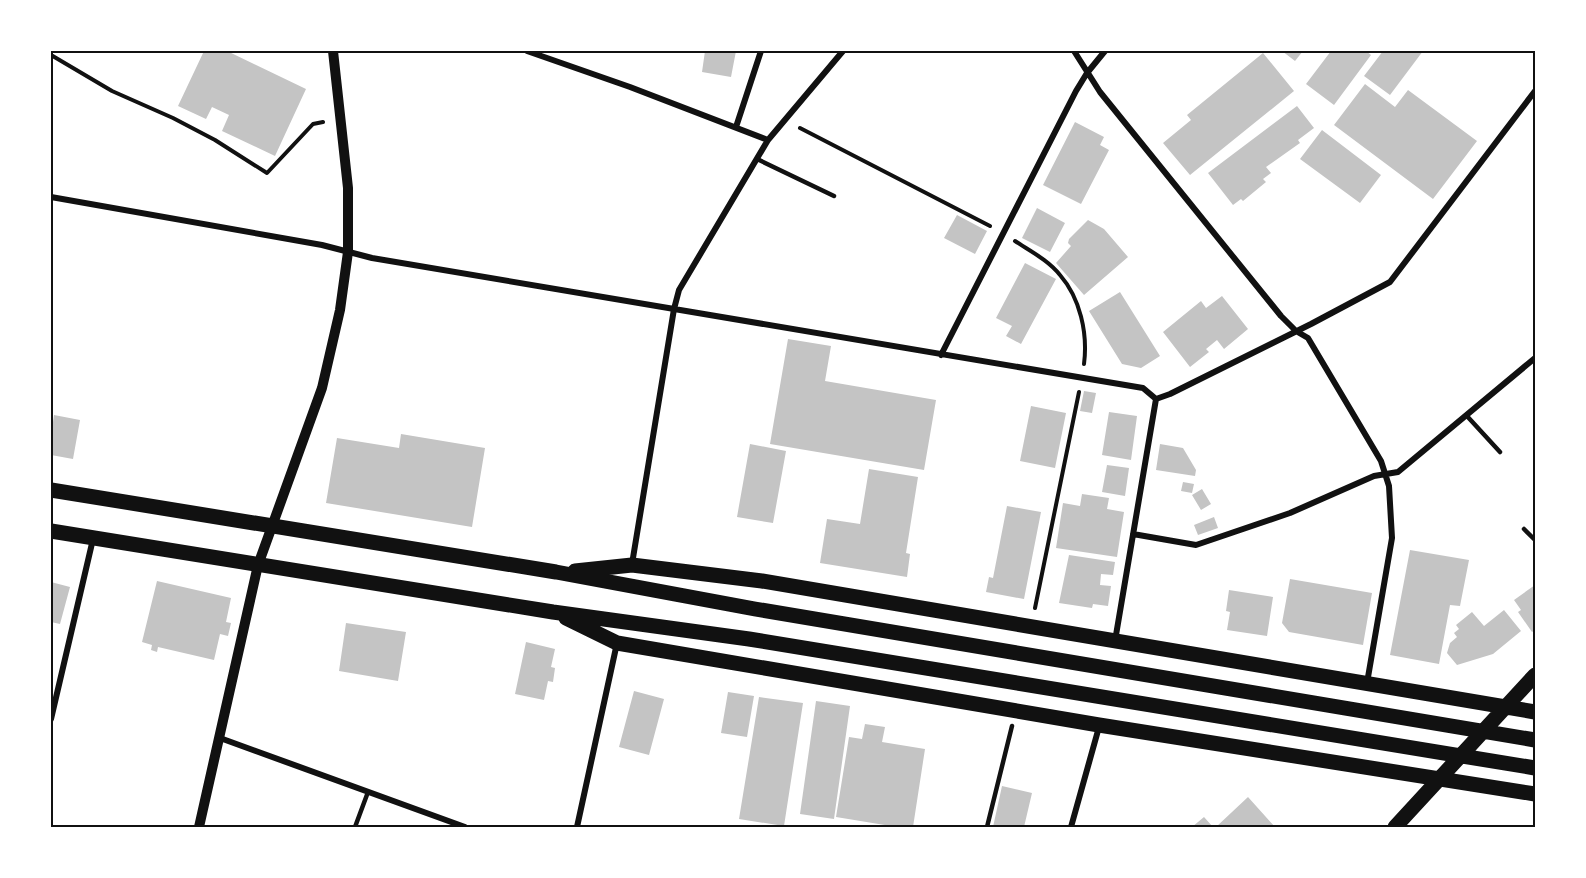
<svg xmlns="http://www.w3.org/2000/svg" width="1586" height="878" font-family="'Asap Condensed',sans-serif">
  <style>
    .building { fill: #c4c4c4 }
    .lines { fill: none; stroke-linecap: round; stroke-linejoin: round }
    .path { stroke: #111; stroke-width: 4 }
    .service { stroke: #111; stroke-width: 4.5 }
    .minor { stroke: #111; stroke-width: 6 }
    .tertiary { stroke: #111; stroke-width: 10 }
    .primary { stroke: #111; stroke-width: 15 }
    .neatline { fill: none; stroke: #111; stroke-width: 2 }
  </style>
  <rect width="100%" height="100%" fill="#fff"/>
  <path class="building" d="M204 51H227L306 89 275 156 222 131 229 115 212 107 206 119 178 106Z
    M705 51H736L731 77 702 72Z
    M1282 51H1303L1295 61Z
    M1331 51H1366L1371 55 1334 105 1306 84Z
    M1383 51H1423L1390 95 1364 76Z
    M1263 53 1294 91 1190 175 1163 143 1191 120 1187 115Z
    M1365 84 1395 107 1408 90 1477 141 1433 199 1334 125Z
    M1297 106 1314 128 1298 140 1300 143 1266 167 1271 173 1263 179 1266 182 1243 201 1241 199 1233 205 1208 173Z
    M1075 122 1104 137 1100 145 1109 150 1081 204 1043 185Z
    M1322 130 1381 175 1360 203 1300 159Z
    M1037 208 1065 223 1050 252 1022 238Z
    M957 215 987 231 975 254 944 238Z
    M1088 220 1104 229 1128 257 1084 295 1056 263 1071 246 1068 243 1069 239Z
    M1025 263 1056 279 1021 344 1006 336 1012 326 996 318Z
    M1120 292 1160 356 1141 368 1122 364 1089 311Z
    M1222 296 1248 329 1224 349 1217 340 1206 349 1209 352 1190 367 1163 332 1201 301 1206 308Z
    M788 339 831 346 825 381 936 400 924 470 770 444Z
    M1084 391 1096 393 1092 413 1080 411Z
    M1031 406 1066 413 1055 468 1020 461Z
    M1109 412 1137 416 1131 460 1102 455Z
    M54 415 80 420 73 459 51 455V421L53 422Z
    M401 434 485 448 472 527 326 503 337 438 399 448Z
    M750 444 786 451 773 523 737 517Z
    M1160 444 1183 448 1196 470 1195 476 1156 470Z
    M1107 465 1129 468 1125 496 1102 492Z
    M869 469 918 477 906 553 910 554 907 577 820 563 827 519 860 524Z
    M1183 482 1194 484 1192 493 1181 491Z
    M1202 489 1211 504 1201 510 1192 495Z
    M1082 494 1109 498 1107 509 1124 512 1117 557 1056 548 1063 503 1080 506Z
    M1007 506 1041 512 1024 599 986 592 989 577 993 578Z
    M1214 517 1218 528 1198 535 1194 525Z
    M1410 550 1469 560 1460 606 1450 605 1439 664 1390 655Z
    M1069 555 1115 562 1113 575 1101 574 1100 585 1111 586 1108 606 1093 604 1092 608 1059 603Z
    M1290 579 1372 593 1363 645 1289 632 1282 623Z
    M157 581 231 598 226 622 231 623 228 636 220 634 214 660 158 647 157 652 151 650 152 645 142 642Z
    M51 582 70 587 60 624 51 622Z
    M1535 585V630L1532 632 1518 612 1521 610 1514 600Z
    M1229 590 1273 597 1267 636 1227 630 1230 612 1226 611Z
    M1504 610 1521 631 1493 654 1457 665 1447 653 1450 643 1457 637 1454 633 1459 629 1456 625 1472 612 1484 626Z
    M346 623 406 632 398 681 339 671Z
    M526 642 555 649 551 667 555 668 553 682 548 681 544 700 515 694Z
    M634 691 664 699 649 755 619 747Z
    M728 692 754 696 747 737 721 733Z
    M759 697 803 703 784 826 739 819Z
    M816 701 850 706 834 819 800 814Z
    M865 724 885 727 882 742 925 749 913 827H897L836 817 849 737 862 739Z
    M1002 786 1032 793 1024 827H993Z
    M1248 797 1275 827H1216Z
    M1204 817 1213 827H1192Z"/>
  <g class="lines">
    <path class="path" d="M51 55 112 91 173 118 215 140 267 173 313 124 323 122
      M800 128 990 226
      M1015 241C1030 251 1048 260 1060 275 1080 298 1088 333 1084 364
      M1035 608 1079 392"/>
    <path class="service" d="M757 159 834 196
      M1466 415 1500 452
      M1524 529 1535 540
      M355 827 368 792
      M987 827 1012 726"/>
    <path class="minor" d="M527 51 630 87 768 140
      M1074 51 1100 92 1281 316 1296 331 1308 338 1381 461 1389 486 1392 538 1367 683
      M736 127 761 51
      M51 197 322 245 372 258 1143 388 1156 399 1115 641
      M941 355 1076 91 1087 73 1105 51
      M1156 399 1170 394 1311 324 1390 282 1535 91
      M1133 534 1196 545 1290 513 1374 476 1398 472 1535 358
      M632 564 674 309 679 290 768 140 843 51
      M51 719 93 539
      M220 738 465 827
      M577 827 617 643
      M1071 827 1099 727"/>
    <path class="tertiary" d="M199 827 258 565 322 388 340 310 348 252V188L333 51"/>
    <path class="primary" d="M51 490 556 572 755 609 1535 740
      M51 531 553 612 749 639 1535 768
      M575 571 632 565 762 581 1535 712
      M566 618 617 643 1099 725 1535 794
      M1395 827 1535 675"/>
  </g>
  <rect width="1586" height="878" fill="none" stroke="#ffffff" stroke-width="105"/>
  <rect x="52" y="52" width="1482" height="774" class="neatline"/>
</svg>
